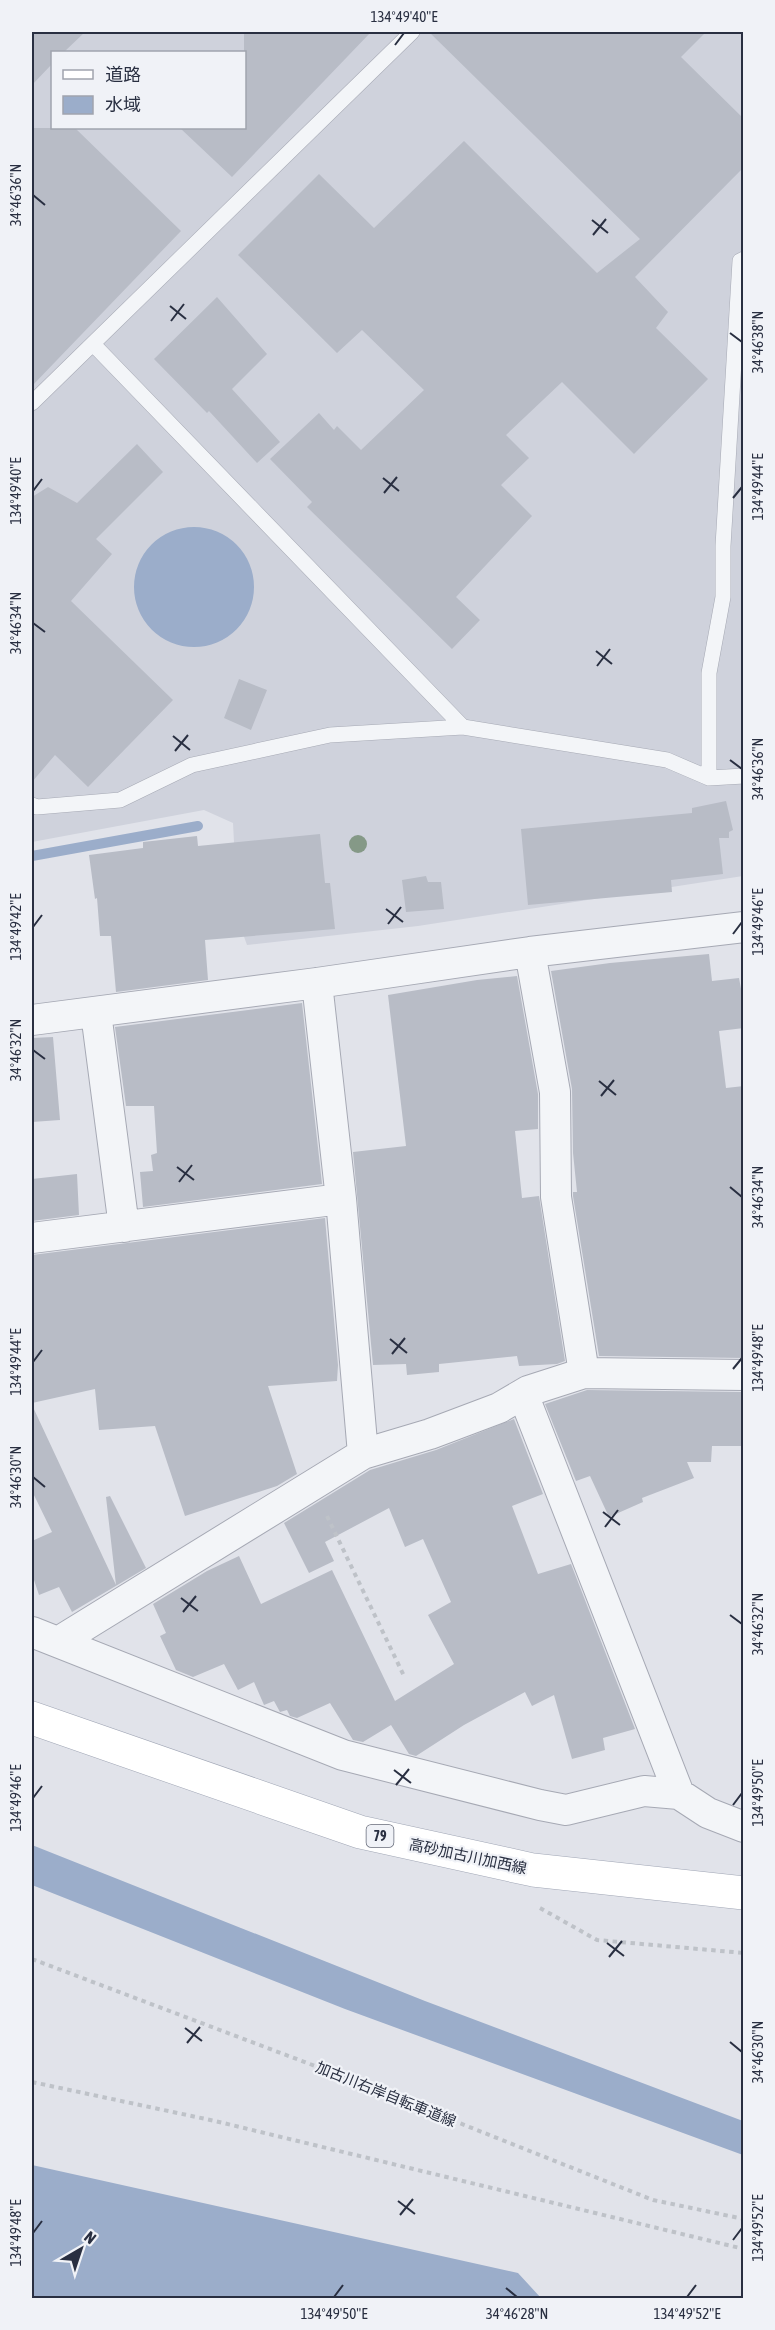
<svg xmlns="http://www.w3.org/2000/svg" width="775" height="2330" font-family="'Asap Condensed','Noto Sans JP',sans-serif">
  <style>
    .built { fill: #cfd2dc; fill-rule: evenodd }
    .water { fill: #9badca }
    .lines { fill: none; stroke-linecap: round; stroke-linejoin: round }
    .stream { stroke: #9badca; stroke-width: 10 }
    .building { fill: #b8bcc6 }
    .lane-casing { stroke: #a6a9b4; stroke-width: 16 }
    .street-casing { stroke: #a6a9b4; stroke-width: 32 }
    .primary-casing { stroke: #a0a6b5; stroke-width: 34 }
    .path { stroke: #bec2c8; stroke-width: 4; stroke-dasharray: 4.5 4.5; stroke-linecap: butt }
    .lane { stroke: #f3f5f8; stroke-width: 15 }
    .street { stroke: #f3f5f8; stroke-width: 30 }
    .primary { stroke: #fff; stroke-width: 33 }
    .tree { fill: #859987 }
    .ticks { fill: none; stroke: #292f41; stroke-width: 2 }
    .labels { text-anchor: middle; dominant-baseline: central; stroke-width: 4.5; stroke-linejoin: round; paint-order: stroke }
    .shield { fill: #f0f2f7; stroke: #656a78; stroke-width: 1.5 }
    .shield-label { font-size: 14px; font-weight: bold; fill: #292f41 }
    .street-label { font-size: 15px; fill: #292f41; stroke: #f0f2f7 }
    .neatline { fill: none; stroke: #292f41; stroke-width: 2 }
    .ticks-label { font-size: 15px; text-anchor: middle; fill: #292f41 }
  </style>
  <rect width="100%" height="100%" fill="#e1e3ea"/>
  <path class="built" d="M32 32H743V876L418 926 247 945 238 920 233 823 204 810 32 842ZM52 52H244V128H52Z"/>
  <path class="water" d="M134 587a60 60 0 1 1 120 0a60 60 0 1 1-120 0Z
    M32 1845 425 2001 743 2121V2155L345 2009 32 1885Z
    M32 2165 518 2273 541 2298H32Z"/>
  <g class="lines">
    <path class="stream" d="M32 856 198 826"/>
  </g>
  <path class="building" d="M32 32H85L64 52H52V64L32 85Z
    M244 32H371L232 177 180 128H244Z
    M429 32H706L681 57 744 119V167L635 277 668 312 656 328 708 379 634 454 562 382 506 435 529 458 501 485 532 516 456 597 480 620 452 649 307 507 312 502 270 459 319 413 334 430 337 426 361 450 424 390 362 330 337 353 238 255 319 174 374 228 464 141 597 273 640 239Z
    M32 128H75L181 231 32 386Z
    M217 297 267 354 232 389 280 442 257 463 209 411 207 413 154 359Z
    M137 444 163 472 96 539 112 554 71 601 173 700 88 787 55 755 32 782V497L48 487 77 503Z
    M239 679 267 690 251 730 224 718Z
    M726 801 733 830 729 832V838H719L723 874 671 880 672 892 528 905 521 829 692 813V808Z
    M320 834 325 883H330L335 929 205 940 208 980 116 992 111 936H100L97 898 95 899 89 855 143 848V842L197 836 198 846Z
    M426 876 428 882H441L444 909 406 912 402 880Z
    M709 954 712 981 739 978 744 1005V1028L719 1031 726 1088 744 1086V1358L599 1356 573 1196V1192H577L573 1153 572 1089 551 971 610 963Z
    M517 976 538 1094V1129L515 1131 522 1198 539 1196 565 1361 557 1364 519 1366 517 1356 439 1364V1372L407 1375 406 1364 373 1365 353 1152 406 1146 388 995 477 980Z
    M302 1003 322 1184 143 1207 140 1172 153 1171 151 1155 157 1153 154 1106H126L115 1027Z
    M53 1037 60 1120 32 1122V1038Z
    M77 1174 79 1215 32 1221V1179Z
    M325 1218 338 1365 337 1381 268 1386 297 1474 277 1486 185 1516 155 1426 99 1430 95 1389 32 1403V1255Z
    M587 1390 744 1392V1446H712L711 1462H687L694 1478 642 1498 643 1502 609 1517 590 1476 576 1481 545 1404Z
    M32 1405 116 1585 106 1497 110 1496 146 1568 72 1612 59 1587 39 1595 32 1574V1541L52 1532 32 1491Z
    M514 1419 543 1494 512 1506 538 1574 571 1564 635 1729 603 1738 605 1750 572 1759 554 1695 532 1706 525 1692 464 1725 416 1756 409 1754 391 1725 363 1742 353 1740 330 1703 297 1718 290 1716 287 1710 280 1712 274 1701 264 1705 254 1682 238 1690 224 1664 193 1677 176 1670 160 1636 166 1633 153 1604 207 1571 239 1556 261 1604 332 1570 395 1701 454 1664 428 1615 451 1602 423 1539 405 1547 389 1508 325 1542 334 1561 309 1573 284 1523 370 1470 436 1450Z"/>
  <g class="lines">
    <g class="lane-casing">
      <path id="lane" d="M93 344 463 727
        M32 403 412 32
        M709 778V673L723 597V546L740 261 744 259
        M32 805 37 807 120 800 192 765 330 735 463 727 667 760 709 778 744 776"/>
    </g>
    <g class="street-casing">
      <path id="street" d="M317 983 341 1199 363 1454
        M96 1013 124 1227
        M32 1020 317 983 530 952 744 927
        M32 1238 341 1199
        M584 1373 744 1375
        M32 1632 343 1755 540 1805 566 1810 644 1791 679 1794 523 1394
        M58 1642 363 1454 430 1434 499 1408 528 1391 584 1373 556 1197 555 1092 530 952
        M679 1794 708 1813 744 1827"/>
    </g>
    <g class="primary-casing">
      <path id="primary" d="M32 1718 360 1832 533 1870 744 1893"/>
    </g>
    <path class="path" d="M327 1516 405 1678
      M540 1908 597 1940 744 1953
      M32 1959 331 2072 653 2200 744 2219
      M32 2082 215 2121 744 2249"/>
    <use href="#lane" class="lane"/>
    <use href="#street" class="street"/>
    <use href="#primary" class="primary"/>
  </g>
  <circle class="tree" cx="358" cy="844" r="9"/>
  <path class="ticks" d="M395 45 404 33M33 195 45 205M592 220 608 233M593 235 606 219M170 306 186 319M171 321 184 304M730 333 742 342M383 478 399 491M33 491 42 479M384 493 397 477M733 498 742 487M33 623 45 632M596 651 612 664M597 666 610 649M173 736 190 750M175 751 188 735M730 760 742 769M386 909 403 922M388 924 401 907M33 927 42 915M733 934 742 922M33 1050 45 1059M599 1081 616 1095M601 1096 614 1080M177 1167 194 1180M179 1182 192 1165M730 1187 742 1197M390 1339 407 1353M392 1354 405 1338M33 1362 42 1350M733 1369 742 1358M33 1477 45 1487M603 1512 620 1525M605 1527 618 1510M181 1598 198 1611M183 1612 196 1596M730 1615 742 1624M394 1770 411 1783M396 1785 409 1769M33 1798 42 1786M733 1805 742 1793M607 1943 624 1956M609 1957 622 1941M185 2028 202 2041M730 2042 742 2052M187 2043 200 2027M398 2201 415 2214M400 2215 413 2199M33 2233 42 2221M733 2240 742 2228M506 2288 517 2297M334 2297 343 2285M687 2297 696 2285"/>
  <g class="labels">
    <rect class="shield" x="366.5" y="1825" width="27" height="22" rx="4.5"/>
    <g class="shield-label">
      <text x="380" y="1836">79</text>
    </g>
    <g class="street-label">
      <text transform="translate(468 1856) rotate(12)">高砂加古川加西線</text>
      <text transform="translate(386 2094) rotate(22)">加古川右岸自転車道線</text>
    </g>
  </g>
  <rect width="775" height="2330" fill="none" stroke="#f0f2f7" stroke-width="66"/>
  <rect x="51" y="51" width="195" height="78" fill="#f0f2f7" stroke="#a0a4ae" stroke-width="1.5"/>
  <rect x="63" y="70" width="30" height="9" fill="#ffffff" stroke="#a0a4ae" stroke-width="1.5"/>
  <text x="105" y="81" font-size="18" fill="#292f41">道路</text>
  <rect x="63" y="96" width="30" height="18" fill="#9badca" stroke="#a0a4ae" stroke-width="1.5"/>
  <text x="105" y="111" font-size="18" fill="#292f41">水域</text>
  <g transform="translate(81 2249) rotate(39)" stroke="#f0f2f7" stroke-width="4.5" paint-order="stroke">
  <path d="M0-4.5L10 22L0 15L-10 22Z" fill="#292f41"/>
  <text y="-9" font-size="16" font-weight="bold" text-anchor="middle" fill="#292f41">N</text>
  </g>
  <rect x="33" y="33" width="709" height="2264" class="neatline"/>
  <g class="ticks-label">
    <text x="404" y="22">134°49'40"E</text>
    <text transform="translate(16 195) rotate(-90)" y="5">34°46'36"N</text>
    <text transform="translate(758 342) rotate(-90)" y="5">34°46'38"N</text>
    <text transform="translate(758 487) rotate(-90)" y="5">134°49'44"E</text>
    <text transform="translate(16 491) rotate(-90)" y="5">134°49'40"E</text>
    <text transform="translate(16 623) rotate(-90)" y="5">34°46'34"N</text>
    <text transform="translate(758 769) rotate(-90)" y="5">34°46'36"N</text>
    <text transform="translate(758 922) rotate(-90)" y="5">134°49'46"E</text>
    <text transform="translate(16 927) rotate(-90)" y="5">134°49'42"E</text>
    <text transform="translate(16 1050) rotate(-90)" y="5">34°46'32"N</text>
    <text transform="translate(758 1197) rotate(-90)" y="5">34°46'34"N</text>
    <text transform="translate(758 1358) rotate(-90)" y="5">134°49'48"E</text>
    <text transform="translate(16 1362) rotate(-90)" y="5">134°49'44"E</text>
    <text transform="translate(16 1477) rotate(-90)" y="5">34°46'30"N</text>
    <text transform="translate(758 1624) rotate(-90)" y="5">34°46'32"N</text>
    <text transform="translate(758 1793) rotate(-90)" y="5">134°49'50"E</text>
    <text transform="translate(16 1798) rotate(-90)" y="5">134°49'46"E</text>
    <text transform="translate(758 2052) rotate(-90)" y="5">34°46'30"N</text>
    <text transform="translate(758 2228) rotate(-90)" y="5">134°49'52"E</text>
    <text transform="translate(16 2233) rotate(-90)" y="5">134°49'48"E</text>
    <text x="334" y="2319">134°49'50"E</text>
    <text x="517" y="2319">34°46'28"N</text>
    <text x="687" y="2319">134°49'52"E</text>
  </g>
</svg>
